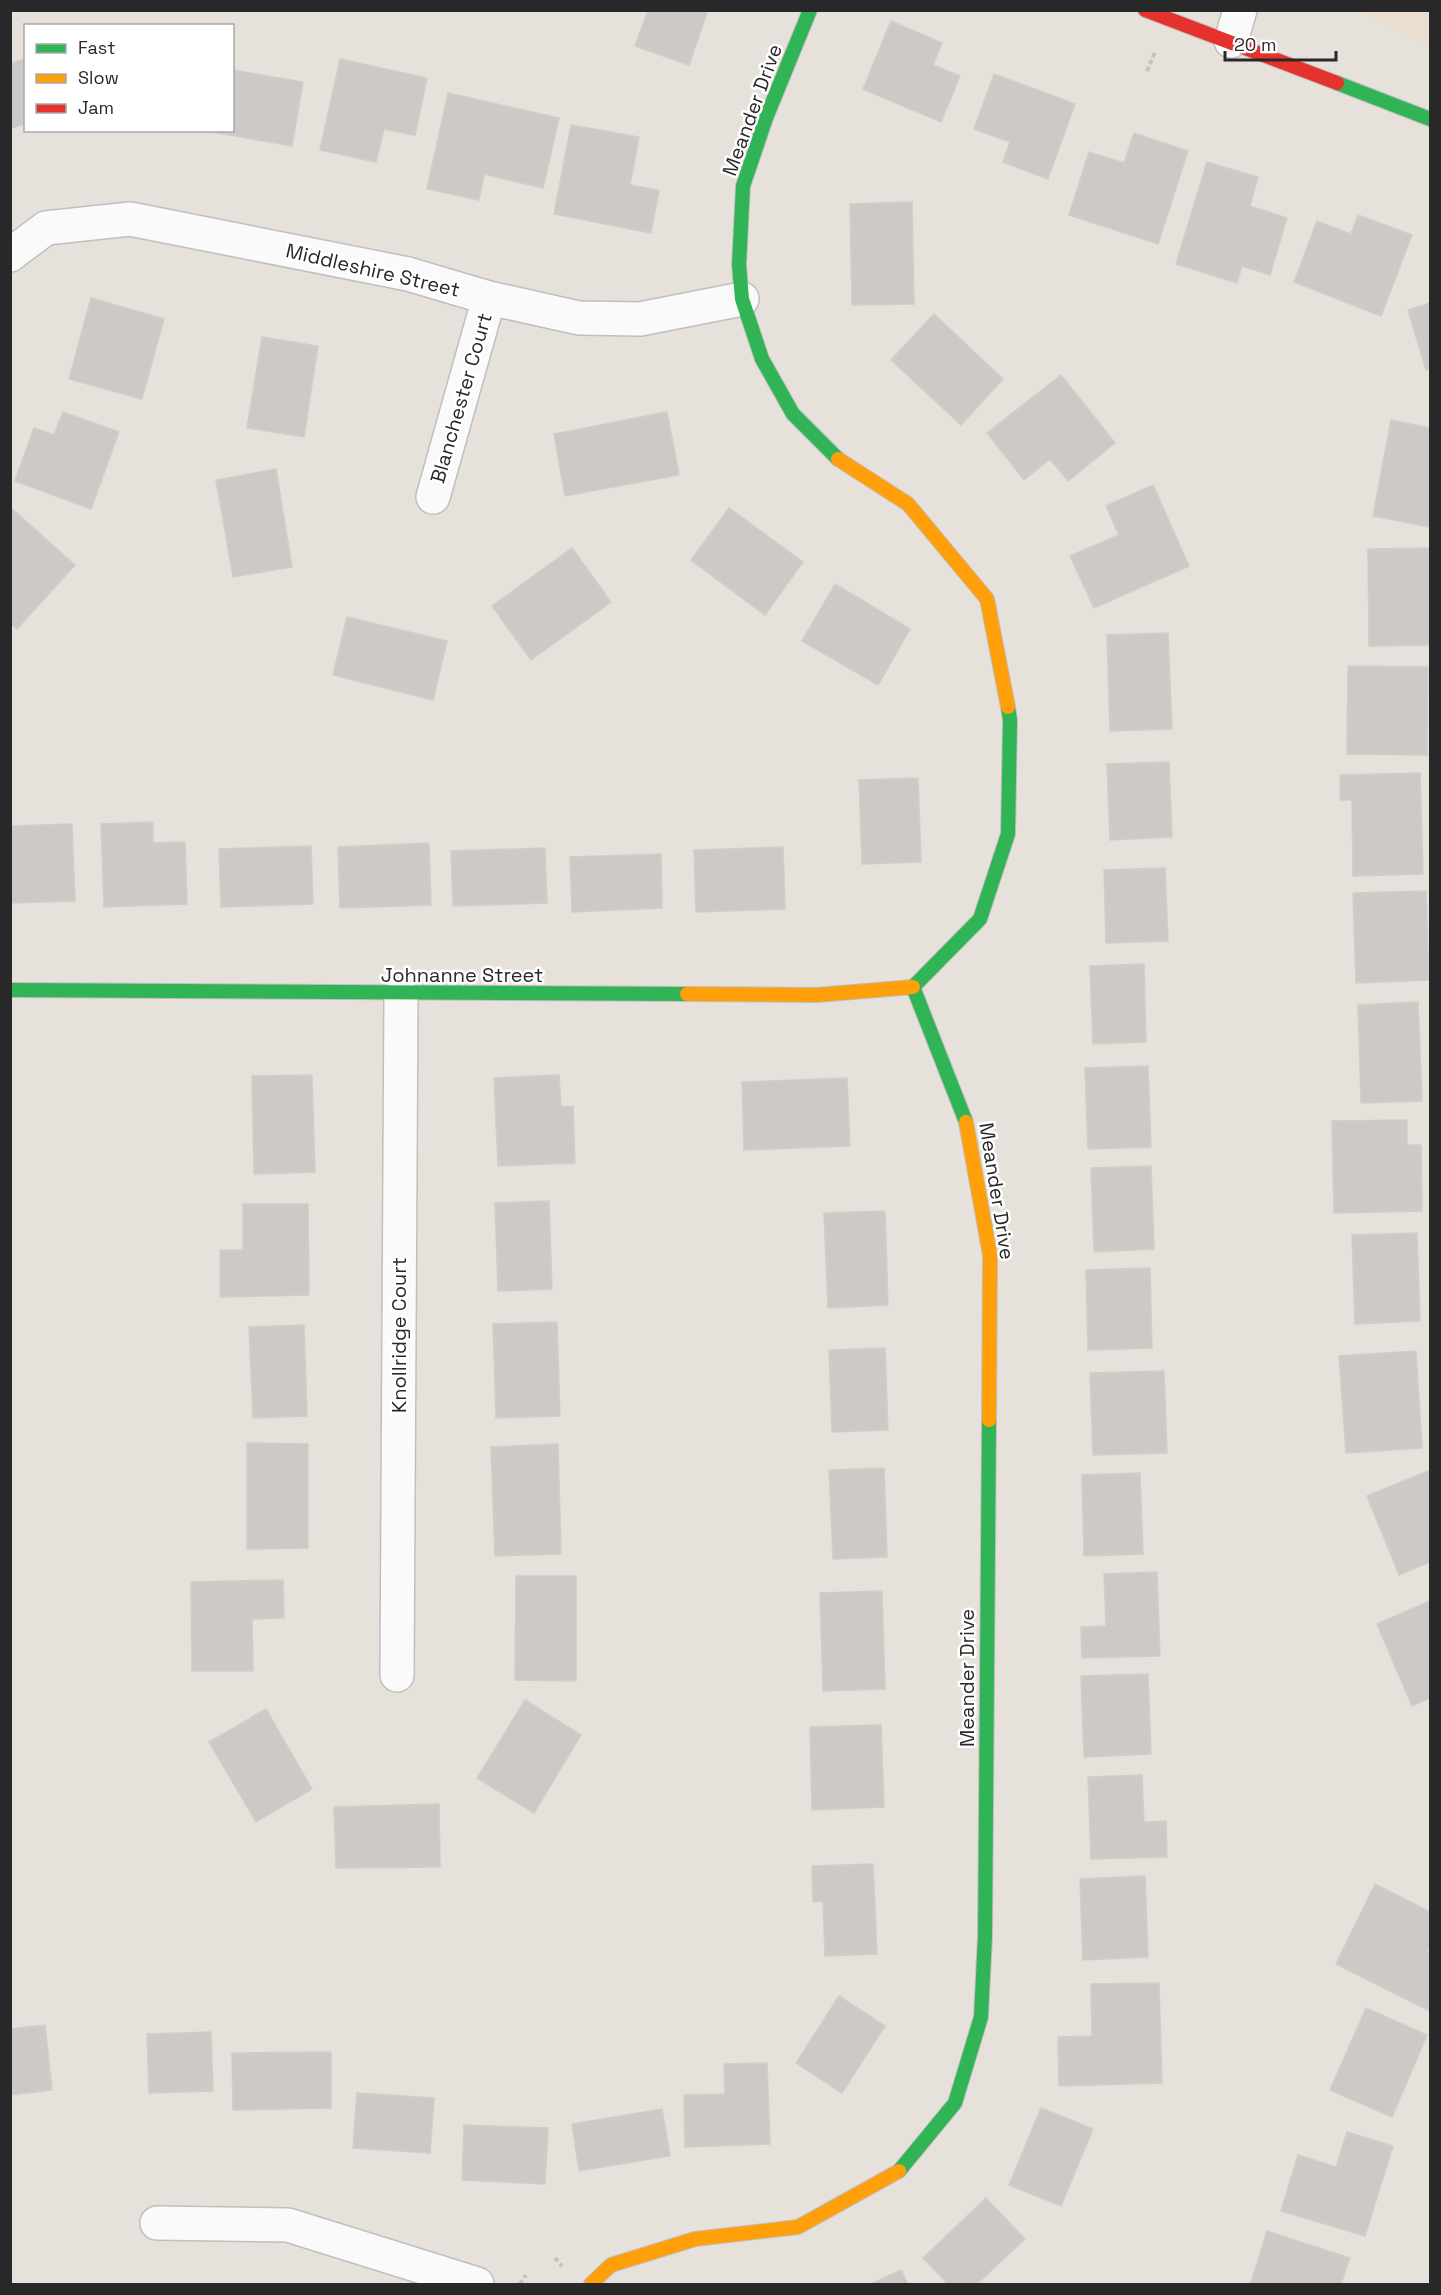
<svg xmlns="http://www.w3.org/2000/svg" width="1441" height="2295" font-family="'Space Grotesk',sans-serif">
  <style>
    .education { fill: #ebded0 }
    .building { fill: #cdc9c6; stroke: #d2cdc8; stroke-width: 1.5 }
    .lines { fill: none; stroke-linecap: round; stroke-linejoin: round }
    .street-casing { stroke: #c0bfbe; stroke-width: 36 }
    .fast-casing { stroke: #c0bfbe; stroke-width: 16 }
    .slow-casing { stroke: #c0bfbe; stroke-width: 16 }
    .jam-casing { stroke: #c0bfbe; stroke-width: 16 }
    .path { stroke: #c3c2c1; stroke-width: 4; stroke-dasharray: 4.5 3; stroke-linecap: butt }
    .street { stroke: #fbfafa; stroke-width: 33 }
    .fast { stroke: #30b455; stroke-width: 14 }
    .slow { stroke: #ff9f0a; stroke-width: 14 }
    .jam { stroke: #e5322d; stroke-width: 14 }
    .labels { text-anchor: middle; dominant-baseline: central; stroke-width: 5; stroke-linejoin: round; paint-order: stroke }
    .street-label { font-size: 20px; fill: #282828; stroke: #fff }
  </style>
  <rect width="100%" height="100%" fill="#e7e1dc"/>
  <path class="education" d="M1356 11H1430V47Z"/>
  <path class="building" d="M648 10H708L689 65 635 46Z
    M891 21 942 43 933 65 960 76 941 122 863 89Z
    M26 58V123L10 129V64Z
    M340 59 427 78 415 135 384 129 376 162 320 150Z
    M232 70 303 82 292 146 206 131 232 130Z
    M994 74 1075 104 1048 179 1003 162 1010 142 974 129Z
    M448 93 559 118 543 188 484 174 479 200 427 189Z
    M571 125 639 137 630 185 659 190 651 233 554 214Z
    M1134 133 1188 151 1158 244 1069 215 1089 152 1124 163Z
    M1207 162 1258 177 1250 206 1287 218 1270 275 1242 266 1237 283 1176 264Z
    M912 202 914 304 852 305 850 204Z
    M1358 215 1412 235 1381 316 1294 282 1317 221 1351 234Z
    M91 298 164 319 142 399 69 379Z
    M1430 303V369L1426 370 1408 310Z
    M934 314 1003 379 961 425 891 360Z
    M262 337 318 346 304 437 247 428Z
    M1061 375 1115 443 1068 481 1050 459 1024 480 987 433Z
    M63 412 119 432 91 509 15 481 34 428 54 435Z
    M667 412 679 475 565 496 554 434Z
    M1391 420 1430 428V527L1373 516Z
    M276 469 292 567 233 577 216 480Z
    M1153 485 1189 566 1094 608 1070 556 1119 535 1106 506Z
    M10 507 75 565 17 629 10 623Z
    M729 508 803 562 765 615 691 560Z
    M572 548 611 602 531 660 492 606Z
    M1430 548V645L1369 646 1368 549Z
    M835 584 910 629 878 685 802 641Z
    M347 617 447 641 433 700 333 675Z
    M1168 633 1172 729 1110 731 1107 635Z
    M1348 666 1428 667 1427 755 1347 754Z
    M1169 762 1172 837 1110 840 1107 764Z
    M1420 773 1423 874 1353 876 1352 800H1340V775Z
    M918 778 921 862 862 864 859 780Z
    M153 822V843L185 842 187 904 104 907 101 824Z
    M72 824 75 901 10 903V826Z
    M429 843 431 905 340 908 338 847Z
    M311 846 313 904 221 907 219 849Z
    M783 847 785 909 696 912 694 850Z
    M545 848 547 903 453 906 451 851Z
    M661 854 662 908 572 912 570 857Z
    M1165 868 1168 941 1106 943 1104 870Z
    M1426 891 1429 980 1356 983 1353 893Z
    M1144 964 1146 1042 1093 1044 1090 966Z
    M1418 1002 1422 1101 1361 1103 1358 1005Z
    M1148 1066 1151 1147 1088 1149 1085 1068Z
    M312 1075 315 1172 254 1174 252 1076Z
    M559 1075 561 1107 573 1106 575 1163 498 1166 494 1078Z
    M847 1078 850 1146 744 1150 742 1082Z
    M1407 1120V1145H1421L1422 1211 1334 1213 1332 1121Z
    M1151 1166 1154 1249 1094 1252 1091 1168Z
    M549 1201 552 1289 498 1291 495 1203Z
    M243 1204H308L309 1295 220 1297V1250H243Z
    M885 1211 888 1305 828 1308 824 1213Z
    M1417 1233 1420 1321 1355 1324 1352 1235Z
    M1150 1268 1152 1348 1088 1350 1086 1270Z
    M557 1322 560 1416 496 1418 493 1324Z
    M304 1325 307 1416 253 1418 249 1327Z
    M885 1348 888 1430 832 1432 829 1350Z
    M1416 1351 1422 1448 1346 1453 1339 1356Z
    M1164 1371 1167 1453 1093 1455 1090 1373Z
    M247 1443 308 1444V1548L247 1549Z
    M558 1444 561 1554 495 1556 491 1447Z
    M884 1468 887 1557 833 1559 829 1470Z
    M1428 1471 1430 1477V1562L1399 1575 1367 1496Z
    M1140 1473 1143 1554 1084 1556 1082 1475Z
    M1157 1572 1160 1656 1082 1658 1081 1627 1106 1626 1104 1574Z
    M516 1576H576V1681L515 1680Z
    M283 1580 284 1618 252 1619 253 1671H192L191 1582Z
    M882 1591 885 1689 823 1691 820 1593Z
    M1430 1601V1698L1412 1706 1377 1624Z
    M1148 1674 1151 1754 1084 1757 1081 1676Z
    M525 1700 581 1735 534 1813 477 1778Z
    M266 1709 312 1789 256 1822 209 1742Z
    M881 1725 884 1807 812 1810 810 1727Z
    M1142 1775 1144 1822 1166 1821 1167 1857 1091 1859 1088 1777Z
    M439 1804 440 1867 336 1868 334 1807Z
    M873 1864 877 1954 825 1956 823 1901 813 1902 812 1866Z
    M1145 1876 1148 1957 1083 1960 1080 1879Z
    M1375 1884 1430 1912V1945L1427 1952 1430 1954V2011L1336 1964Z
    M1159 1983 1162 2083 1059 2086 1058 2037 1092 2036 1091 1984Z
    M839 1996 885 2026 842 2093 796 2063Z
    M1366 2008 1427 2035 1392 2117 1330 2090Z
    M45 2025 52 2090 10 2095V2029Z
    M211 2032 213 2091 149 2093 147 2034Z
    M331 2052V2108L233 2110 232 2053Z
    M767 2063 770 2144 685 2147 684 2095 725 2094 724 2064Z
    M357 2093 434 2098 430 2153 353 2148Z
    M1041 2108 1093 2129 1061 2206 1009 2185Z
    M662 2109 670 2156 579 2171 572 2124Z
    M464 2125 548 2128 545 2184 462 2180Z
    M1347 2132 1393 2146 1365 2236 1281 2211 1298 2155 1336 2167Z
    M986 2198 1025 2239 977 2284H948L923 2258Z
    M1267 2231 1350 2258 1341 2284 1251 2283Z
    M901 2270 908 2284H871Z"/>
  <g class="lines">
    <g class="street-casing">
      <path id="street" d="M1231 41 1240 10
        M10 255 46 228 130 219 408 274 489 298 579 318 640 319 742 299
        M433 497 489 298
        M397 1675 401 995
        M157 2223 288 2225 477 2284"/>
    </g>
    <g class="fast-casing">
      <path id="fast" d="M810 10 766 118 743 186 739 265 742 299 762 359 793 414 838 459
        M1337 83 1430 119
        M10 990 687 994
        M966 1122 913 987 980 919 1008 834 1010 720 1008 707
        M899 2171 955 2103 981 2017 985 1936 989 1420"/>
    </g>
    <g class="slow-casing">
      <path id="slow" d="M838 459 908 504 987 599 1008 707
        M687 994 817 995 913 987
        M966 1122 990 1255 989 1420
        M591 2284 611 2265 695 2239 798 2227 899 2171"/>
    </g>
    <g class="jam-casing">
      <path id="jam" d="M1145 10 1337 83"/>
    </g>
    <path class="path" d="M1147 71 1155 52
      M555 2258 562 2266
      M520 2284 526 2275"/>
    <use href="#street" class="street"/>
    <use href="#fast" class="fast"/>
    <use href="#slow" class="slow"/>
    <use href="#jam" class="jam"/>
  </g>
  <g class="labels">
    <g class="street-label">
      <text transform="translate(752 110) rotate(-70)">Meander Drive</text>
      <text transform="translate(373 270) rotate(13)">Middleshire Street</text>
      <text transform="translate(461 398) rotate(-74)">Blanchester Court</text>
      <text x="462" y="975">Johnanne Street</text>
      <text transform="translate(997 1191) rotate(81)">Meander Drive</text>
      <text transform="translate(399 1335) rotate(-90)">Knollridge Court</text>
      <text transform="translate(967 1678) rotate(-90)">Meander Drive</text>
    </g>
  </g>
  <rect width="1441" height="2295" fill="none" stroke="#282828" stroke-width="24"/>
  <rect x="24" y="24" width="210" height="108" fill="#ffffff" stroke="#a9a9a9" stroke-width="1.5"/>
  <rect x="36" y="44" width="30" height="9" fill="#30b455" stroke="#a9a9a9" stroke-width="1.5"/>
  <text x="78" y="54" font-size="18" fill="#282828">Fast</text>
  <rect x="36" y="74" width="30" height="9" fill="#ff9f0a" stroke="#a9a9a9" stroke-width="1.5"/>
  <text x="78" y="84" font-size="18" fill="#282828">Slow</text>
  <rect x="36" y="104" width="30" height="9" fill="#e5322d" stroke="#a9a9a9" stroke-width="1.5"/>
  <text x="78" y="114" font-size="18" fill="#282828">Jam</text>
  <path d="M1225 51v9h111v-9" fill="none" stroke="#282828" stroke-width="3"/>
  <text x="1234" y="51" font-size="18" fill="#282828" stroke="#ffffff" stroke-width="4.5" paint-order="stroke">20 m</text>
</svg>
